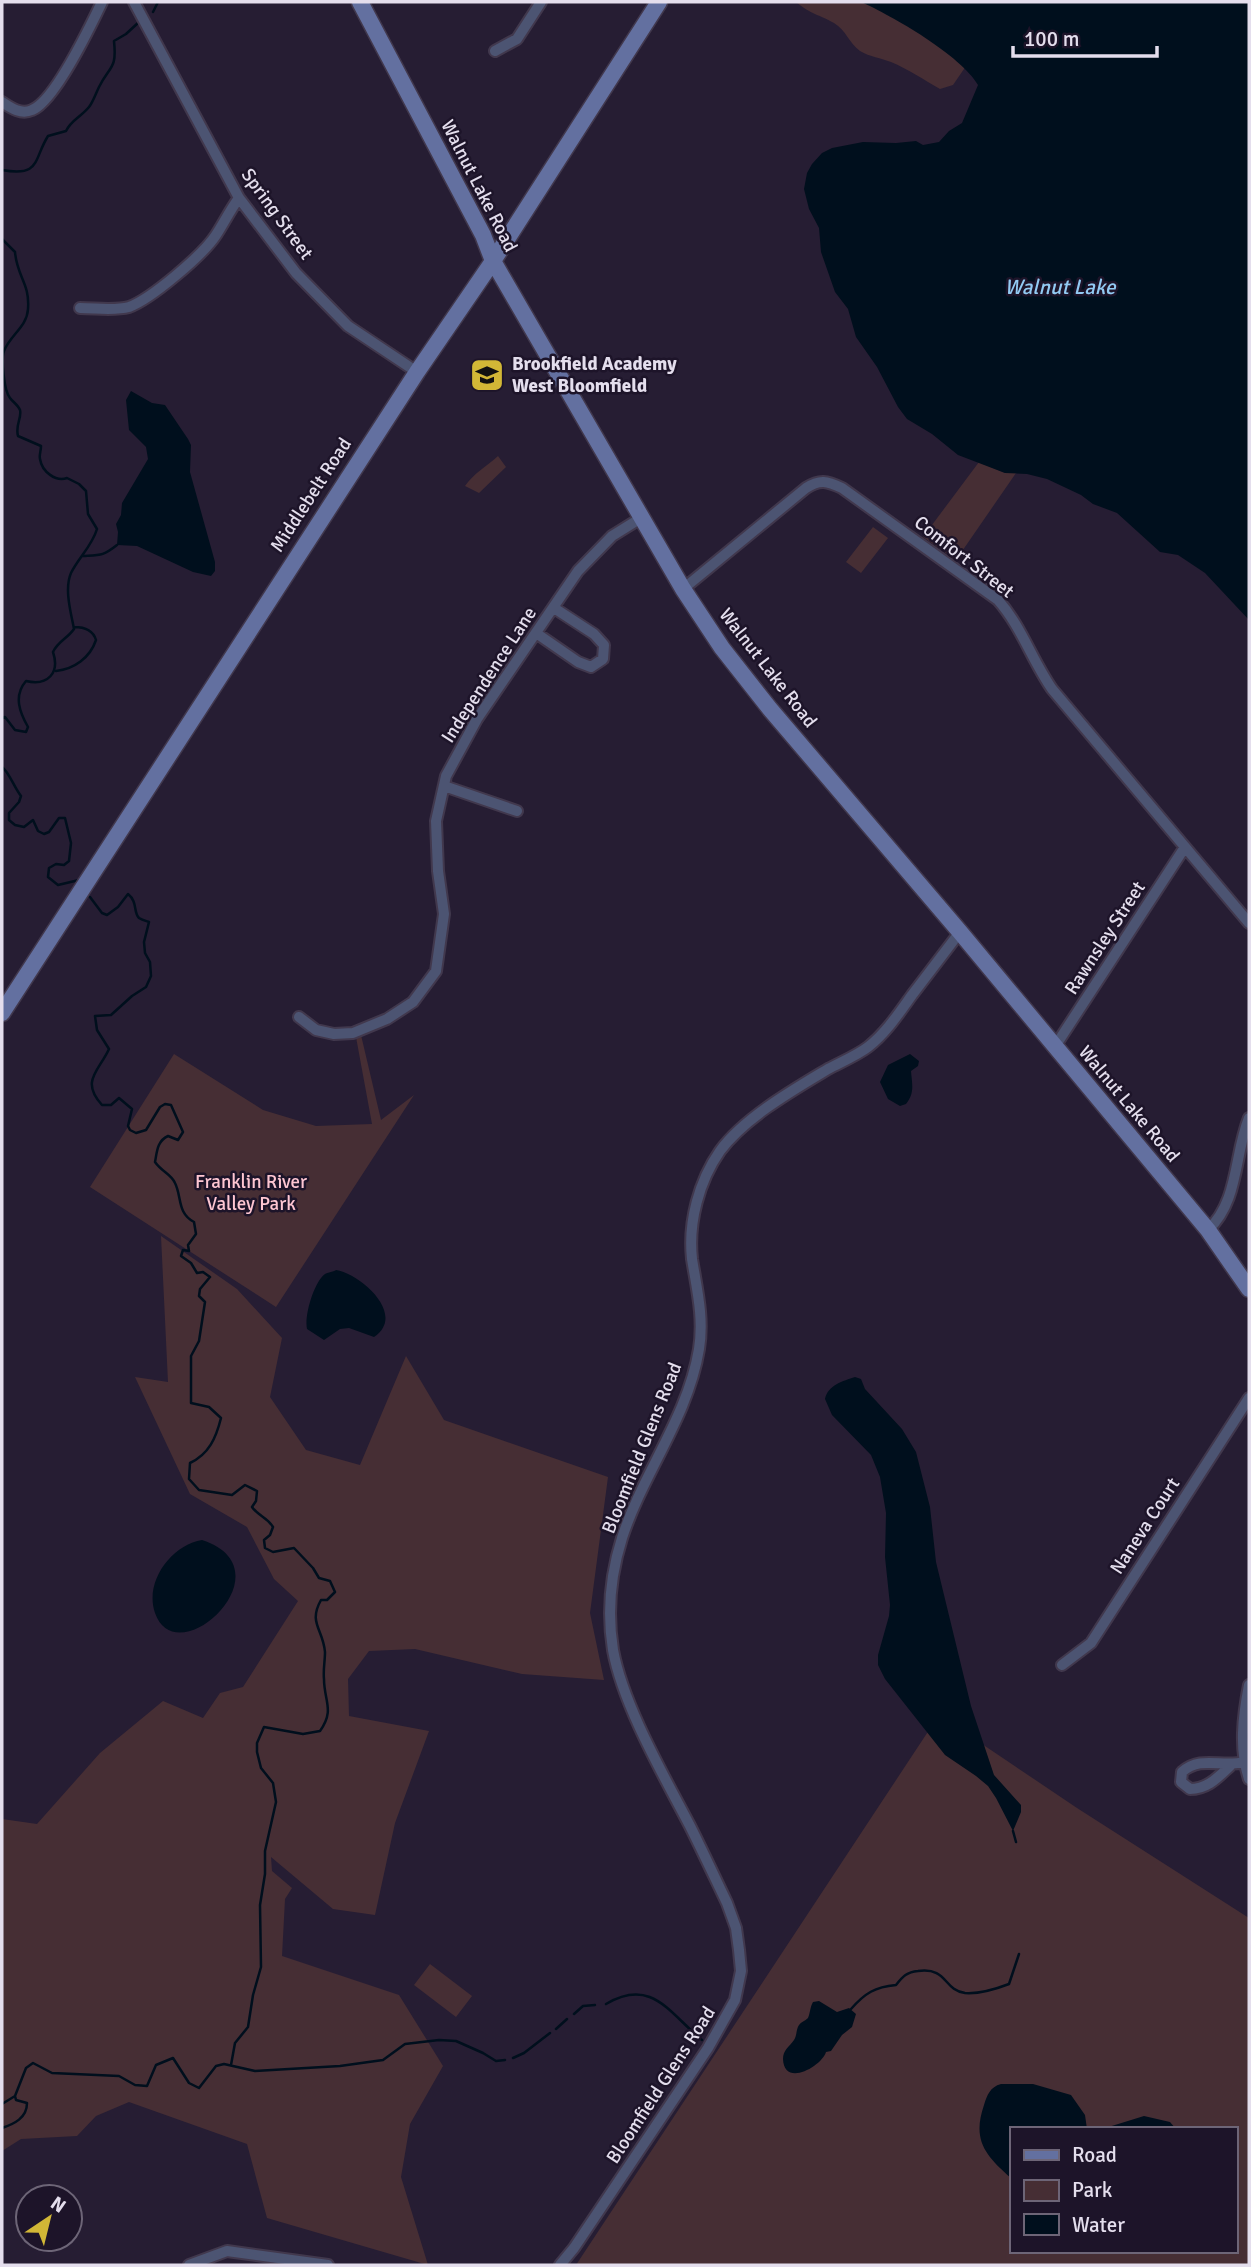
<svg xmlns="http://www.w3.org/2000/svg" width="1251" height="2267" font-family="Signika,sans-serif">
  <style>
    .green { fill: #462e34; fill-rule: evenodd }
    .water { fill: #000f1d }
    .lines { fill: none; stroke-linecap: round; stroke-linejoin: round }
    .stream { stroke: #000f1d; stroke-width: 2.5 }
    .street-casing { stroke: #41384d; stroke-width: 14 }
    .secondary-casing { stroke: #41384d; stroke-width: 19 }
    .street { stroke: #4c5472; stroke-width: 10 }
    .secondary { stroke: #6370a0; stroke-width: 16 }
    .labels { text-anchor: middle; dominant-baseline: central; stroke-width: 5; stroke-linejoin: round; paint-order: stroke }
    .street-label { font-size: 19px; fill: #e4deed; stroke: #1d1429 }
    .poi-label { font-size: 19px; font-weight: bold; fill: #e4deed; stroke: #1d1429; text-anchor: start }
    .park-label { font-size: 19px; fill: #fec6d2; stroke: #1d1429 }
    .water-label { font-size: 21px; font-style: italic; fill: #92caf3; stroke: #1d1429 }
  </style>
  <rect width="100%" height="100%" fill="#261d33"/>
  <path class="green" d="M796 2H991L964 69 953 85 940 89C924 80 908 69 891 62 881 58 870 57 860 51 849 43 846 30 834 23 818 14 812 15 796 2Z
    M498 456 506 467 479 493 465 486C473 474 487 466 498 456Z
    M979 462 1005 473H1016L956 560 923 537Z
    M873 527 888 538 861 573 846 562Z
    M361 1035 381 1120 414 1095 276 1307 90 1187 174 1054 263 1110 316 1126 372 1124 356 1037Z
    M161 1236 237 1289 282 1338 270 1397 306 1450 360 1465 406 1356 444 1420 608 1477 590 1613 604 1680 522 1674 415 1649 369 1651 348 1679 349 1716 429 1731 395 1823 375 1915 333 1909 271 1857 272 1871 292 1888 285 1899 282 1956 399 1995 443 2066 410 2124 401 2177 428 2265 267 2218 247 2144 129 2102 96 2116 77 2136 21 2139 2 2151V1819L37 1824 100 1753 163 1701 203 1718 220 1693 243 1687 298 1601 274 1579 247 1527 190 1494 135 1377 168 1382Z
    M937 1718 983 1747 982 1744 1077 1808 1249 1918V2265H576ZM1011 2129H1235V2251H1011Z
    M430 1964 472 1996 456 2017 414 1985Z"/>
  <path class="water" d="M861 2H1249V620L1205 573 1178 555 1160 552 1117 513 1093 504 1081 495 1047 479 1027 474 1005 473 958 455 932 434 907 419 898 407 877 367 856 337 848 309 835 292 821 252 819 228 809 209 804 189 807 173 812 164 822 153 832 148 863 142 896 143 916 141 923 145 939 142 949 131 962 123 978 85C962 56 891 15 861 2Z
    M131 391 152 403 165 405 188 439 191 445 190 472 215 562V571L211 576 193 572 137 546 117 545 118 532 116 524 121 515 122 503 148 459 146 447 129 430 126 400Z
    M910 1054 919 1061 918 1066 911 1071C912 1084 915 1093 906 1104L900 1106 888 1099 880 1082 888 1065Z
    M336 1270C361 1274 407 1315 374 1337L349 1328 340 1329 324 1340 307 1329C304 1316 314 1282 325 1274 327 1273 335 1271 336 1270Z
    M855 1377 861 1379 865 1389 902 1429 916 1452 930 1507 936 1562 971 1706 994 1775 1021 1805V1812L1013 1831 996 1798 988 1786 976 1776 945 1755 885 1679 878 1665V1655L889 1616 890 1605 885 1557 886 1513 880 1477 871 1455 832 1415 825 1399C828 1385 843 1381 855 1377Z
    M202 1540C291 1569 177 1676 155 1613 144 1581 172 1545 202 1540Z
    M819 2001 837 2012 849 2008 856 2014 852 2027 842 2035 831 2051 826 2052C822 2066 784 2088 783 2059 783 2050 789 2047 794 2040 797 2036 796 2029 799 2025 801 2022 805 2021 808 2018 810 2014 810 2007 813 2002Z
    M1001 2084H1033L1071 2095 1085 2115 1087 2129H1011V2178C985 2155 972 2140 984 2105 987 2095 990 2087 1001 2084Z
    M1144 2116 1170 2122 1176 2129H1102Z"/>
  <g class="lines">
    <path class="stream" d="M153 12 158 2
      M2 170C41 177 33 160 48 136L66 131C71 120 81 117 89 107 93 102 96 93 99 87 110 65 117 70 114 41L126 34 139 22
      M2 239 15 252C17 277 30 283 28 309 27 327 10 335 4 351 1 359 4 391 10 398 13 402 18 405 20 410 22 418 15 425 18 436L41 446C41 451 39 455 40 459 42 472 56 482 67 478L79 484 86 491 88 514 97 529C92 546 79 557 71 573 64 589 71 613 74 629 67 639 58 641 53 652 60 673 48 686 26 681 13 696 20 713 28 727L26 732 15 730 5 717 2 718
      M83 556C101 555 103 556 117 545
      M56 671C74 669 90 658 96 640 93 630 84 627 74 627
      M2 767C9 772 14 787 21 796L19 802 9 813V820L15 825 24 827 33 820 38 831 44 834 49 832 59 818H65L71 843 69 861 64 865 56 864 49 868 48 877 58 885 79 880
      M90 897 102 913 107 915 118 907 128 894C138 902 133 912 139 918 142 920 146 921 149 922L144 942 145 953 150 962 151 976 146 987 132 996 111 1015 95 1016 97 1030 109 1049C99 1071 80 1081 102 1105H111L119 1098 132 1109 128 1126 130 1130 136 1133 146 1130 160 1107 165 1104 171 1105 183 1132 178 1140 168 1136C157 1141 157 1152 155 1162 162 1172 171 1174 175 1183 182 1197 177 1213 194 1222L196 1234 188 1245 189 1251 183 1250 181 1256 191 1263 197 1273 203 1272 210 1277 200 1289 199 1296 205 1302 199 1341 191 1356V1403L209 1407 221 1418C216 1438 209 1454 190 1463L189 1479 199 1490 232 1495 245 1485 257 1491 256 1501 252 1507C258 1516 267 1517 273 1527L270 1535 264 1540 265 1548 273 1552 294 1548 313 1568 319 1578 330 1581 335 1592 327 1600H321C308 1623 323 1629 325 1652 325 1661 323 1670 324 1679 324 1701 335 1710 320 1731L303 1734 264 1727 257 1743V1752L261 1768 273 1783 276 1802 265 1851V1874L260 1905 261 1967 253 1995 248 2027 235 2043 231 2065
      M1013 1831 1016 1842
      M606 2004C652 1977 669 2013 702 2040
      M851 2009C865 1993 875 1987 896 1985 903 1976 907 1972 918 1971 948 1967 943 1990 965 1993 979 1994 996 1989 1009 1984L1019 1954
      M574 2014 583 2006 595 2005
      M556 2029 567 2019
      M513 2058 524 2053 550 2033
      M2 2104 15 2096
      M2 2128C14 2124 27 2118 27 2103L16 2100 15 2096 26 2068 33 2063 52 2073 119 2076 135 2085 147 2086 156 2065 173 2058 189 2083 199 2088 216 2066 224 2064 255 2071 340 2066 383 2060 405 2044 439 2040 456 2041 483 2053 496 2061 505 2060"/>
    <g class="street-casing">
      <path id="street" d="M134 2 239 198 296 273 348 326 417 372
        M495 51 517 39 541 2
        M2 102C11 108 21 115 32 110 55 101 91 25 102 2
        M80 308C96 308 114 311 129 307 151 299 203 255 216 235 224 223 230 210 239 198
        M683 589 806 488C820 479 827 481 842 488L998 600C1021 626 1032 660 1052 689L1249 923
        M536 633 578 662 591 667 603 659 604 645 594 634 554 608
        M444 786 517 811
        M299 1017 316 1030 334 1034 353 1033 387 1019 413 1002 436 971 444 914 438 871 436 821 446 776 477 719 578 571 612 536 641 518
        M1054 1048 1185 847
        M1208 1230C1239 1201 1234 1155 1249 1118
        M1062 1665 1091 1643 1249 1398
        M1249 1685C1243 1716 1239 1749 1249 1779
        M1230 1766C1218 1777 1208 1789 1190 1789L1181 1782 1182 1772C1201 1755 1222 1768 1244 1762
        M189 2265 227 2251 328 2265
        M560 2265 574 2248 708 2048 735 2000 741 1971 739 1950 736 1928 727 1903C715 1878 703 1852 690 1826 664 1776 623 1705 613 1650 607 1613 611 1573 622 1538 643 1473 688 1417 699 1349 704 1318 697 1290 692 1259 688 1222 699 1181 720 1151 744 1118 793 1090 828 1069 841 1062 856 1056 868 1047 886 1033 899 1013 912 995 928 974 944 953 960 932"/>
    </g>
    <g class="secondary-casing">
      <path id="secondary" d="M360 2 483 235 493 261 683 589 722 648 770 709 960 932 1208 1230 1249 1289
        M2 1013 417 372 493 261 659 2"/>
    </g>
    <use href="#street" class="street"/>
    <use href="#secondary" class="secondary"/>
  </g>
  <defs>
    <g id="school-square" transform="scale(1.75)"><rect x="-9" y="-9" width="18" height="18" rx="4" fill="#d2b736" stroke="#1d1429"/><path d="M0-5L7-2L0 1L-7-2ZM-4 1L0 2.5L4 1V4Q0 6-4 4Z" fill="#111"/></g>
  </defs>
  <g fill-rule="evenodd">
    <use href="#school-square" x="487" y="375"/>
  </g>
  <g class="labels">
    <g class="street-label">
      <text transform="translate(479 186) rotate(63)">Walnut Lake Road</text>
      <text transform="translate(277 214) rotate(54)">Spring Street</text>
      <text transform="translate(311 495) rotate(-57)">Middlebelt Road</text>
      <text transform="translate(964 557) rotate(38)">Comfort Street</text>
      <text transform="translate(768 668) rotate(52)">Walnut Lake Road</text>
      <text transform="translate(489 675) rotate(-57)">Independence Lane</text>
      <text transform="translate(1105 938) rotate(-57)">Rawnsley Street</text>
      <text transform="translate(1129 1104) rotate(50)">Walnut Lake Road</text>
      <text transform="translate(642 1448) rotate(-68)">Bloomfield Glens Road</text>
      <text transform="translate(1145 1526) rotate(-57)">Naneva Court</text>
      <text transform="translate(661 2085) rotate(-57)">Bloomfield Glens Road</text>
    </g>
    <g class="poi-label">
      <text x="512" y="364">Brookfield Academy<tspan x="512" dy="22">West Bloomfield</tspan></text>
    </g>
    <g class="park-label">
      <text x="251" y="1182">Franklin River<tspan x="251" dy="22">Valley Park</tspan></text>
    </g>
    <g class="water-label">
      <text x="1060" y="287">Walnut Lake</text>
    </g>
  </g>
  <rect width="1251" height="2267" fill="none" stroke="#e4deed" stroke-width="7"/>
  <rect x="1010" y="2127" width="228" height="126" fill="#1d1429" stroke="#6d6577" stroke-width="2"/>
  <rect x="1024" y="2150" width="35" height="10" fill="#6370a0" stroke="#6d6577" stroke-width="2"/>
  <text x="1072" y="2162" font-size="21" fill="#e4deed">Road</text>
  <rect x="1024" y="2180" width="35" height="21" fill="#462e34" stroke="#6d6577" stroke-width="2"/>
  <text x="1072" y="2197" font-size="21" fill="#e4deed">Park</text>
  <rect x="1024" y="2214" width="35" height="21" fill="#000f1d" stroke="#6d6577" stroke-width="2"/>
  <text x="1072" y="2232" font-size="21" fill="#e4deed">Water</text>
  <g transform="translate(49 2218) rotate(35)"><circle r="33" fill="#1d1429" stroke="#6d6577" stroke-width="2"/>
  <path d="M0-5L12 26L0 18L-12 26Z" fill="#d2b736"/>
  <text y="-10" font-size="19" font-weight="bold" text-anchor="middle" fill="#e4deed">N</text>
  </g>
  <path d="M1013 46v10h144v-10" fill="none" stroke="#e4deed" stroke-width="3.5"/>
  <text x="1024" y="46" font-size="21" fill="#e4deed" stroke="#1d1429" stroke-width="5" paint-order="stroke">100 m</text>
</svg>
